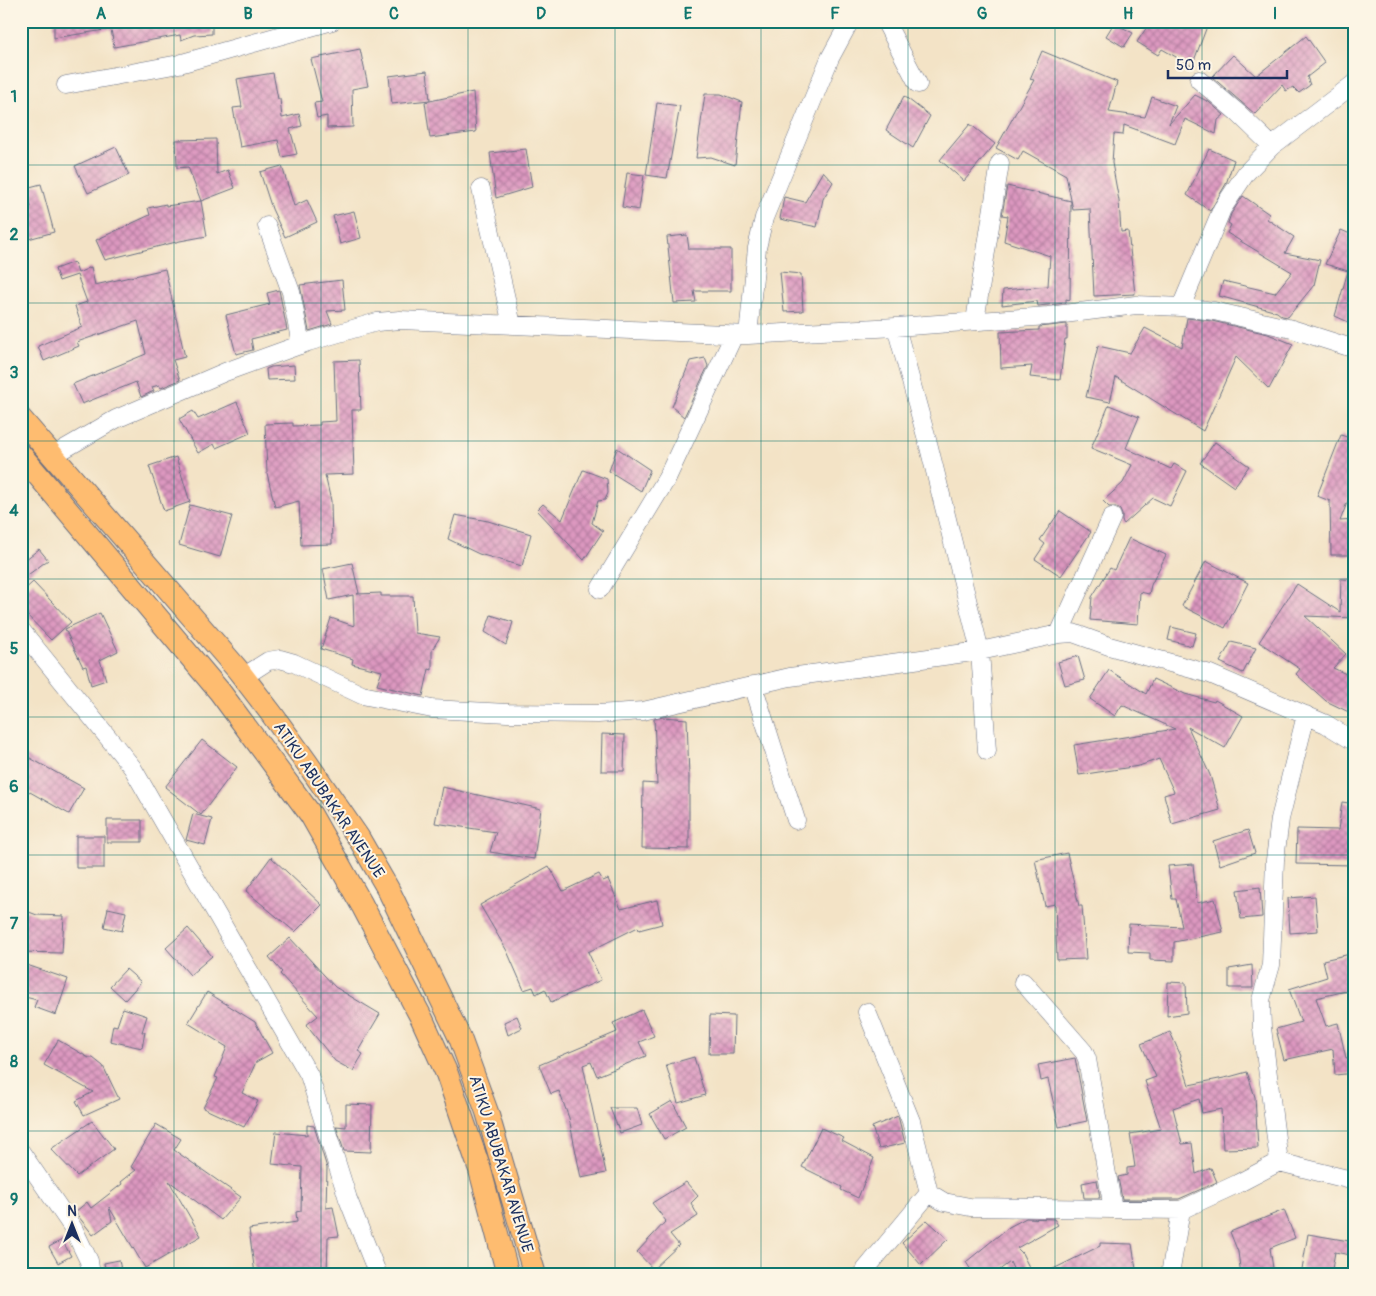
<svg xmlns="http://www.w3.org/2000/svg" width="1376" height="1296" font-family="Pangolin,sans-serif">
  <style>
    .building { fill: url(#building-cross-hatch) }
    .lines { fill: none; stroke-linecap: round; stroke-linejoin: round }
    .minor-casing { stroke: #676e82; stroke-width: 19 }
    .major-casing { stroke: #676e82; stroke-width: 24 }
    .minor { stroke: #fff; stroke-width: 18 }
    .major { stroke: #febc70; stroke-width: 22 }
    .grid { fill: none; stroke: #0f766e; stroke-width: 1; stroke-opacity: 0.55 }
    .labels { text-anchor: middle; dominant-baseline: central; stroke-width: 4; stroke-linejoin: round; paint-order: stroke }
    .street-label { font-size: 16px; fill: #1b2f5e; stroke: #fcf5e5 }
    .neatline { fill: none; stroke: #0f766e; stroke-width: 2 }
    .grid-label { font-size: 16px; text-anchor: middle; font-weight: bold; fill: #0f766e }
  </style>
  <defs>
    <pattern id="building-cross-hatch" width="8" height="8" patternUnits="userSpaceOnUse" patternTransform="scale(1.25)"><rect width="8" height="8" fill="#dd98c0"/><path d="M0 0l8 8M0 8l8-8" fill="none" stroke="#b27c9f"/></pattern>
  </defs>
  <rect width="100%" height="100%" fill="#fcf5e5"/>
  <filter id="ink" filterUnits="userSpaceOnUse"><feTurbulence type="fractalNoise" baseFrequency=".02" numOctaves="2"/><feDisplacementMap in="SourceGraphic" scale="10" xChannelSelector="R" yChannelSelector="G"/><feConvolveMatrix kernelMatrix="1 2 1 2 8 2 1 2 1" color-interpolation-filters="sRGB"/></filter>
  <filter id="wash" filterUnits="userSpaceOnUse"><feTurbulence type="fractalNoise" baseFrequency=".0096" numOctaves="4" result="noise"/><feDisplacementMap in="SourceGraphic" scale="20" xChannelSelector="R" yChannelSelector="G"/><feGaussianBlur stdDeviation="1.12" result="paint"/><feColorMatrix in="noise" values="0 0 0 0 0 0 0 0 0 0 0 0 0 0 0 0 0 1.4 0 .05"/><feComposite in="paint" operator="in"/></filter>
  <g filter="url(#wash)">
    <rect width="100%" height="100%" fill="#f3e3c6"/>
    <g id="blocks">
      <path class="building" d="M54 21H212V34L194 35 181 40 180 35 114 47 111 29 54 38Z
        M1151 21H1209L1192 66 1162 49 1158 55 1137 42Z
        M1114 23 1133 33 1124 47 1106 36Z
        M1306 36 1325 63 1307 77 1310 85 1299 93 1293 87 1286 91 1282 85 1255 114 1212 77 1233 55 1256 76Z
        M360 49 368 86 352 89 353 127 327 128V116L317 118 314 103 322 102 311 59Z
        M1042 51 1117 82 1109 112 1145 117 1152 97 1176 106 1169 124 1195 95 1209 102 1224 115 1218 120 1216 134 1185 119 1175 144 1124 125 1123 135 1114 134 1112 163 1119 201 1121 232 1128 231 1135 294 1094 296 1090 209 1073 210 1066 175 1023 151 1018 160 996 148 1034 80 1030 79Z
        M427 71 430 100 392 104 389 76Z
        M273 73 278 99H280L282 118 299 114 302 126 290 129 297 154 282 157 278 140 240 147 233 108 242 107 237 79Z
        M473 92 476 132 430 138 425 102Z
        M705 94H721L742 102 735 165 711 157 696 158Z
        M904 96 930 116 913 148 886 130Z
        M657 103 680 106 667 178 646 175Z
        M970 124 995 144 964 181 940 160Z
        M216 139 217 174 228 170 235 188 201 201 207 236 180 241 105 260 96 240 150 215 148 208 166 204V206L201 201 188 167 177 168 176 140Z
        M116 147 129 175 88 193 75 166Z
        M526 149 532 187 496 198 490 153Z
        M1209 149 1234 160 1226 184 1210 211 1187 195Z
        M282 166 294 206 307 200 317 222 285 237 272 209 260 172Z
        M823 171 833 182 823 199 817 227 780 219 784 197 805 202Z
        M627 173 644 175 639 210 622 207Z
        M41 184 54 232 21 241V210L31 207 26 188Z
        M1007 186 1071 201 1070 300 1066 299V303L1038 306 1037 301 1002 305 1003 290 1048 286 1050 256 1004 241 1008 216 1002 215Z
        M1243 196 1269 214 1267 219 1294 237 1285 253 1320 260 1314 285 1288 317 1282 316 1277 312 1219 296 1223 281 1275 293 1292 272 1227 233 1231 225 1228 223 1231 214Z
        M354 211 361 238 340 244 333 216Z
        M1341 230 1355 236V325L1335 316 1348 271 1325 264Z
        M687 235 689 249H731V291H694L696 302 674 303 667 237Z
        M74 262 78 273 91 267 95 285 165 269 185 357 173 360 180 380 161 388 159 385 152 387 154 391 141 397 136 382 82 404 73 384 146 354 138 321 77 342 79 346 44 361 38 346 82 327 75 306 87 302 77 275 59 281 55 269Z
        M780 272 801 274 803 311 784 312Z
        M342 280 345 310 327 311 332 324 309 331 300 285Z
        M279 290 287 330 251 339 253 350 236 354 226 315 270 304 267 293Z
        M1187 318 1212 321 1268 334 1293 344 1269 389 1236 357 1203 431 1116 377 1110 402 1086 397 1098 346 1130 353 1145 328 1182 347Z
        M1067 324V339H1065L1060 380 1030 377 1032 366 1001 368 1000 332 1039 330V327Z
        M705 358 708 366 684 417 672 407 690 361Z
        M359 360 361 410H352L354 474 325 475 331 501 332 544 301 545 299 501 275 507 267 473 265 424 293 423V426L320 425V422L336 421 334 361Z
        M294 365 295 379 267 380 266 369 271 367Z
        M237 402 250 433 216 448 214 444 198 453 179 419 193 411 198 419Z
        M1109 405 1139 417 1126 448 1171 469 1174 464 1187 471 1170 506 1153 498 1124 524 1122 521V515L1120 510 1116 507H1109L1103 501 1123 483 1132 465 1091 448Z
        M1341 435 1355 440V482L1340 521 1355 520V555H1331L1330 501 1317 496Z
        M1215 442 1249 466 1234 487 1200 463Z
        M617 448 650 470 641 491 609 471Z
        M176 457 190 502 164 511 149 466Z
        M583 470 607 479 608 493 605 500 598 501 592 523 603 531 584 560 537 510 543 504 562 520Z
        M190 505 232 516 220 557 179 545Z
        M1060 511 1091 532 1061 576 1035 559 1045 544 1040 540Z
        M455 515 488 521 531 534 522 566 479 554 448 539Z
        M1129 538 1166 555 1151 585 1149 594 1140 592 1138 624 1090 620 1092 597 1110 568 1114 570Z
        M39 549 48 560 21 580V563Z
        M1206 561 1248 583 1225 628 1182 606Z
        M352 563 359 593 357 594 381 593V596H413L415 633 440 637 432 650V670L429 669 423 696 377 685 382 671 352 664 353 659 321 649 331 618 354 626 353 595 329 600 323 569Z
        M1341 579 1355 580V618L1305 616 1346 654 1333 668 1355 678V715L1326 701 1296 674 1300 669 1259 642 1297 584 1340 612Z
        M33 582 71 622 51 640 21 609V593Z
        M100 613 118 651 100 660 106 680 91 685 86 666 83 667 65 629Z
        M491 615 513 622 506 645 485 632Z
        M1171 627 1196 633 1192 646 1168 640Z
        M1231 642 1256 648 1243 673 1220 662Z
        M1078 656 1085 680 1065 685 1058 662Z
        M1109 670 1146 694 1153 679 1185 694 1214 702 1215 700 1243 716 1225 748 1188 727 1210 775 1220 810 1172 824 1164 795 1174 792 1159 759 1139 766 1079 775 1074 745 1175 729 1122 705 1115 716 1090 699Z
        M663 717 687 719 689 777V849L642 848 643 783 657 784 654 719Z
        M602 734 625 735 624 771H601Z
        M202 740 237 767 201 815 165 787Z
        M21 753 84 788 69 814 21 787Z
        M442 787 541 809 534 859 490 852 496 832 435 823Z
        M1342 802 1355 804V865L1296 864 1297 829 1338 830Z
        M193 814 212 819 205 845 186 840Z
        M107 820H142V842H107Z
        M1248 830 1255 853 1220 865 1213 841Z
        M76 836H104V868H76Z
        M1067 853 1079 906H1082L1086 959 1057 960 1055 904 1045 906 1035 860Z
        M271 857 322 905 295 932 246 891Z
        M1193 864 1197 903 1215 899 1223 932 1174 942V961L1150 960V953L1128 952 1129 924 1182 927 1176 899H1172L1168 866Z
        M549 866 563 891 599 874 603 881 608 879 621 909 657 900 662 924 639 930 638 927 588 952 601 980 551 1002 545 989 536 994 533 987 524 990 507 951 480 905Z
        M1260 887 1262 917 1241 919 1237 890Z
        M1315 896 1318 931 1290 933 1288 898Z
        M108 908 126 912 122 931 104 927Z
        M21 909 37 915 64 916 62 953 21 952Z
        M188 928 212 956 190 975 166 948Z
        M290 938 335 987 380 1014 358 1051 363 1054 353 1071 335 1061 306 1025 318 1016 280 974 282 972 269 957Z
        M1355 953V989L1316 998 1326 1026 1338 1023 1346 1058 1355 1057V1073L1335 1075 1333 1049 1284 1060 1276 1029 1301 1022 1289 989 1327 977 1323 960Z
        M21 963 68 979 56 1015 34 1007 37 1000 21 996Z
        M1252 965 1253 988H1229V969Z
        M126 969 141 982 125 1000 110 986Z
        M1168 982 1186 983 1187 1013 1167 1016Z
        M207 992 255 1022 272 1053 256 1062 242 1093 258 1101 244 1127 203 1108 218 1078 215 1077 227 1047 188 1023Z
        M123 1008 147 1016 142 1032H145L142 1048 110 1041 113 1025 117 1026Z
        M642 1010 654 1036 639 1042 646 1056 597 1076 591 1062 583 1065 606 1173 581 1178 569 1118 559 1091 551 1094 539 1065 617 1032 613 1023Z
        M710 1015 734 1016 733 1054H709Z
        M517 1016 522 1028 508 1035 504 1022Z
        M1170 1032 1181 1056 1180 1057 1189 1085 1229 1077 1247 1072 1255 1097 1258 1148 1223 1149 1221 1109 1202 1113 1199 1099 1173 1108 1182 1144 1192 1143 1196 1174 1211 1168 1217 1182 1179 1199H1122L1118 1177 1127 1175V1168L1135 1167 1130 1134 1161 1129 1145 1081 1156 1077 1141 1044Z
        M58 1040 89 1058H93L103 1066 119 1099 84 1115 76 1101 93 1092 44 1065Z
        M694 1057 705 1095 678 1103 666 1065Z
        M1075 1058 1087 1121 1059 1127 1048 1079 1041 1081 1038 1065Z
        M672 1101 686 1127 664 1139 650 1114Z
        M346 1104 372 1105 371 1152 344 1151 336 1126 346 1127Z
        M610 1108H637L642 1125 620 1133Z
        M898 1116 905 1143 879 1149 872 1127Z
        M92 1121 114 1149 77 1176 51 1149Z
        M156 1124 181 1139 174 1150 241 1197 221 1220 169 1181 201 1236 145 1268 109 1207 112 1221 93 1235 75 1212 87 1202 91 1208 122 1184 121 1182 136 1170 131 1167Z
        M307 1125 314 1126 327 1168 326 1208 333 1207 339 1236 328 1237 327 1275 255 1274 249 1229 297 1222 296 1212 301 1211 302 1167 272 1164 276 1132 307 1135Z
        M821 1128 844 1138 842 1141 874 1158 858 1198 841 1190 842 1187 802 1167Z
        M1097 1180 1100 1198H1084L1082 1183Z
        M686 1182 698 1196 691 1203 698 1216 670 1234 679 1245 653 1269 637 1252 666 1221 652 1203Z
        M1284 1210 1295 1238 1270 1248 1274 1275H1241L1238 1252 1230 1232Z
        M1026 1218 1054 1219 1058 1225 1017 1248 1022 1253 1033 1275H1016L1010 1262 993 1275H974L966 1262 1009 1227Z
        M927 1220 948 1239 921 1265 902 1243Z
        M1308 1234 1355 1242V1256L1335 1252 1331 1275H1301Z
        M62 1240 71 1256 58 1263 49 1247Z
        M1100 1243 1132 1244 1137 1275H1041L1100 1246Z
        M119 1260 122 1275H106L104 1263Z"/>
    </g>
  </g>
  <g filter="url(#ink)">
    <use href="#blocks" fill-opacity="0" stroke="#676e82" stroke-width="1"/>
    <g class="lines">
      <g class="minor-casing">
        <path id="minor" d="M885 21 918 84
          M1199 80 1238 113 1272 146
          M66 85 179 64 332 21
          M481 189 512 325
          M267 226 291 292 301 345
          M1181 307 1222 209 1246 173 1272 146 1355 83
          M975 321 1000 163
          M896 327 929 447 980 651 987 751
          M748 335 757 248 764 218 830 58 850 21
          M52 456 116 419 225 372 308 342 377 322 400 320 748 335 896 327 1048 316 1136 305 1181 307 1214 311 1292 329 1355 349
          M600 589 667 478 734 335
          M21 630 132 767 309 1075 348 1199 378 1275
          M1059 634 1112 517
          M243 677 268 661 280 659 294 663 362 695 432 709 507 713 598 714 643 711 790 677 980 651 1059 634 1073 633 1109 646 1210 674 1326 724 1355 742
          M753 685 796 820
          M1023 982 1084 1052 1087 1059 1113 1209
          M867 1012 911 1121 929 1193 944 1202 970 1207 1181 1210 1237 1184 1279 1162 1355 1181
          M21 1152 73 1228 89 1261 91 1275
          M1279 1162 1262 1028 1261 1000 1271 965 1275 860 1280 819 1306 715
          M861 1275 929 1193
          M1170 1275 1181 1210"/>
      </g>
      <g class="major-casing">
        <path id="major" d="M21 419 238 670 271 713 307 763 358 837 388 889 460 1038 487 1112 535 1275
          M21 455 220 692 311 815 362 905 422 1019 447 1074 480 1170 508 1275"/>
      </g>
      <use href="#minor" class="minor"/>
      <use href="#major" class="major"/>
    </g>
  </g>
  <path class="grid" d="M174 21V1275M321 21V1275M468 21V1275M615 21V1275M761 21V1275M908 21V1275M1055 21V1275M1202 21V1275M21 165H1355M21 303H1355M21 441H1355M21 579H1355M21 717H1355M21 855H1355M21 993H1355M21 1131H1355"/>
  <g class="labels">
    <g class="street-label">
      <text transform="translate(329 800) rotate(56)">ATIKU ABUBAKAR AVENUE</text>
      <text transform="translate(501 1164) rotate(73)">ATIKU ABUBAKAR AVENUE</text>
    </g>
  </g>
  <rect width="1376" height="1296" fill="none" stroke="#fcf5e5" stroke-width="55"/>
  <g transform="translate(72 1224)" stroke="#fcf5e5" stroke-width="4" paint-order="stroke">
  <path d="M0-4L9 19L0 12L-9 19Z" fill="#1b2f5e"/>
  <text y="-8" font-size="14" font-weight="bold" text-anchor="middle" fill="#1b2f5e">N</text>
  </g>
  <path d="M1168 70v8h119v-8" fill="none" stroke="#1b2f5e" stroke-width="2.5"/>
  <text x="1176" y="70" font-size="15" fill="#1b2f5e" stroke="#fcf5e5" stroke-width="4" paint-order="stroke">50 m</text>
  <rect x="28" y="28" width="1320" height="1240" class="neatline"/>
  <g class="grid-label">
    <text x="101" y="19">A</text>
    <text x="248" y="19">B</text>
    <text x="394" y="19">C</text>
    <text x="541" y="19">D</text>
    <text x="688" y="19">E</text>
    <text x="835" y="19">F</text>
    <text x="982" y="19">G</text>
    <text x="1128" y="19">H</text>
    <text x="1275" y="19">I</text>
    <text x="14" y="102">1</text>
    <text x="14" y="240">2</text>
    <text x="14" y="378">3</text>
    <text x="14" y="516">4</text>
    <text x="14" y="654">5</text>
    <text x="14" y="792">6</text>
    <text x="14" y="929">7</text>
    <text x="14" y="1067">8</text>
    <text x="14" y="1205">9</text>
  </g>
</svg>
